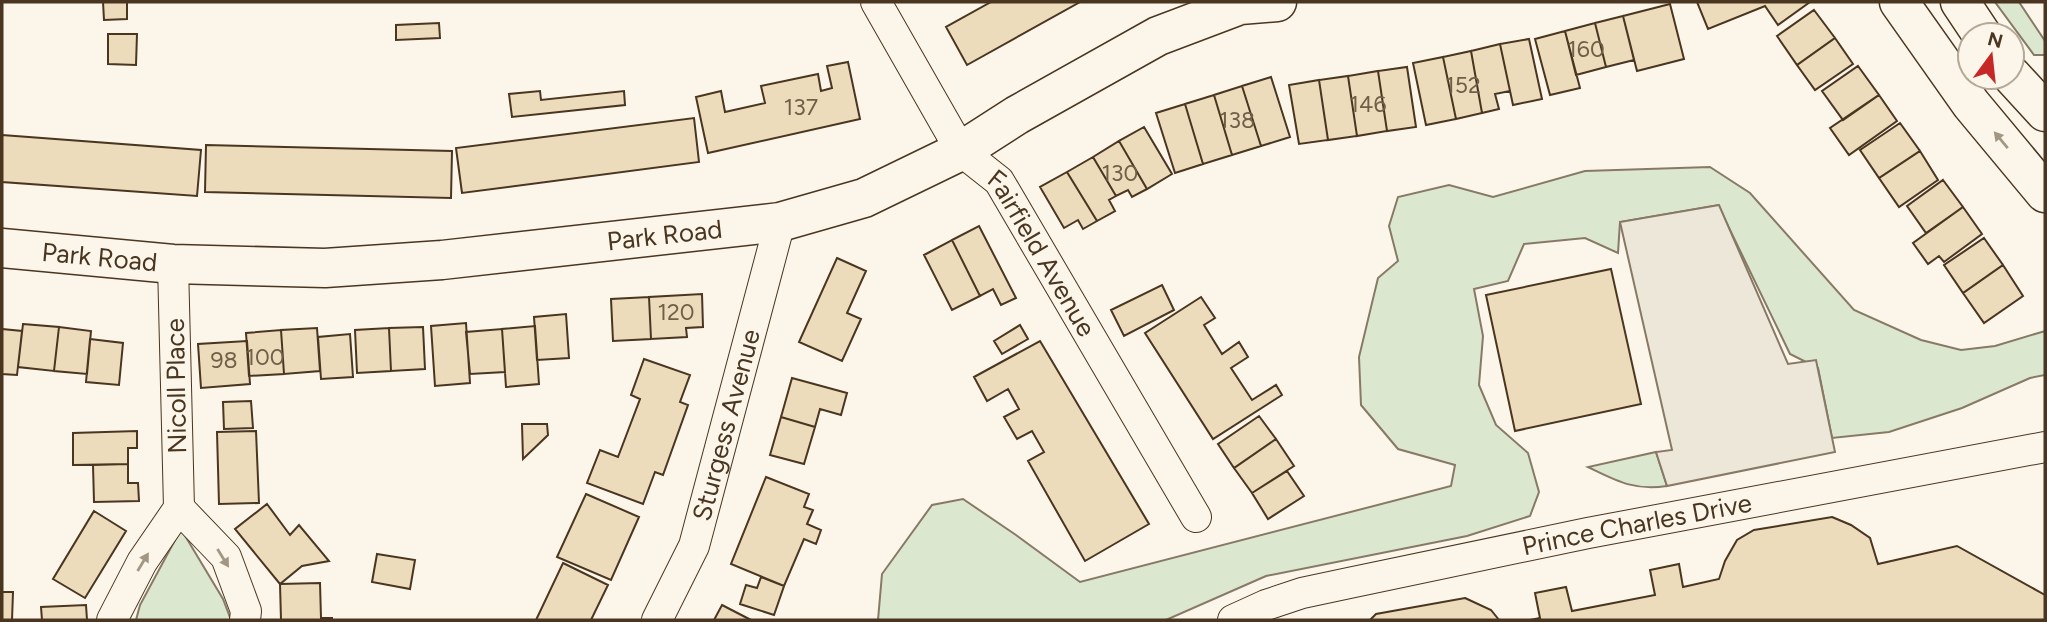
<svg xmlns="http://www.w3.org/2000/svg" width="2047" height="622" font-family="Figtree,sans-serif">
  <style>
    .green { fill: #dce7d0; stroke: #887966; stroke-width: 2 }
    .parking { fill: #ede7d9; stroke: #887966; stroke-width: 2 }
    .building { fill: #ecdcbc; stroke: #4a3520; stroke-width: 2 }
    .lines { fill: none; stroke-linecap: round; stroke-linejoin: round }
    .minor-casing { stroke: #4a3520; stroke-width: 32 }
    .tertiary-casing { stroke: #4a3520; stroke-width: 41 }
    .trunk-casing { stroke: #4a3520; stroke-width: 41 }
    .minor { stroke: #fbf6e9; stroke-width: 30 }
    .tertiary { stroke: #fbf6e9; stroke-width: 38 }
    .trunk { stroke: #fbf6e9; stroke-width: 38 }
    .oneway { fill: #a29684 }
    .labels { text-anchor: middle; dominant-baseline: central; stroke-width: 5; stroke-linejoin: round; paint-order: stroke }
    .number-label { font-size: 23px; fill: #725f47 }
    .street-label { font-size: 26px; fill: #4a3520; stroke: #fbf6e9 }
  </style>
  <rect width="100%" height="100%" fill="#fbf6e9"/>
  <path class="green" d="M1995 2H2019L2045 41V55H2034Z
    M1710 167 1750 193 1854 310 1921 340 1961 350 1995 346 2045 331V375L2030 378 1962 408 1889 432 1832 438 1818 368 1790 354 1718 205 1620 222 1618 253 1585 238 1524 244 1508 281 1474 289 1483 336 1479 385 1496 425 1528 453 1539 492 1530 516 1467 536 1266 576 1166 620H878L882 574 932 505 963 499 1016 535 1080 582 1451 486 1455 465 1398 449 1361 405 1359 357 1378 278 1398 261 1389 226 1398 197 1449 185 1493 197 1585 171Z
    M1656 452 1667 486C1634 491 1617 481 1588 467Z
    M181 529 223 599 231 620H136L140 605Z"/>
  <path class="parking" d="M1719 205 1788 364 1816 360 1835 452 1667 486 1656 452 1672 450 1620 222Z"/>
  <path class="building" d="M103 2H127V19L104 20Z
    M991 2H1080L967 65 946 27Z
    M1697 2H1810L1778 25 1765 6 1708 29Z
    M1670 4 1684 59 1637 71 1623 16Z
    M1814 10 1835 38 1797 65 1777 36Z
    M1623 16 1634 60 1606 67 1595 23Z
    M439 23 440 38 396 40V25Z
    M1595 23 1606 67 1576 75 1565 31Z
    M1565 31 1580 88 1550 95 1535 39Z
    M108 34H137L136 65 108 64Z
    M1835 38 1853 64 1815 90 1797 65Z
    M1529 39 1542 99 1513 105 1500 44Z
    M1500 44 1510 91 1495 94 1499 109 1482 113 1471 51Z
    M1471 51 1482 113 1456 119 1443 57Z
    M1443 57 1456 119 1426 125 1413 63Z
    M848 62 860 119 708 153 696 97 721 91 725 112 765 103 761 86 818 74 821 91 832 88 827 66Z
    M1858 66 1879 95 1843 120 1822 91Z
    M1407 67 1416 127 1387 131 1378 71Z
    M1378 71 1387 131 1357 136 1348 76Z
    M1348 76 1357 136 1328 140 1319 80Z
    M1271 77 1290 137 1261 146 1242 86Z
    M1319 80 1328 140 1299 144 1289 85Z
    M1242 86 1261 146 1232 155 1214 95Z
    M540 91 541 100 624 91 625 105 512 117 509 94Z
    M1214 95 1232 155 1203 164 1185 104Z
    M1879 95 1897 121 1849 155 1830 128Z
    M1185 104 1203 164 1175 173 1156 113Z
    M694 118 699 162 462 193 456 148Z
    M1900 123 1920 151 1879 178 1860 150Z
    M1144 127 1172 174 1147 189 1119 141Z
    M2 135 201 150 197 196 2 182Z
    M1119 141 1147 189 1132 197 1128 190 1116 196 1093 157Z
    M206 145 452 151 451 198 205 192Z
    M1920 151 1938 180 1899 207 1879 178Z
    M1093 157 1116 196 1109 200 1115 211 1097 221 1067 172Z
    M1067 172 1097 221 1083 229 1078 220 1064 228 1040 187Z
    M1943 180 1963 207 1926 233 1907 206Z
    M1963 207 1982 234 1944 262 1939 256 1928 264 1913 243Z
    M979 226 1016 298 1001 305 993 289 980 296 952 240Z
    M1984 238 2003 265 1963 293 1944 265Z
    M952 240 980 296 952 310 924 255Z
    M837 258 866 271 847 313 861 319 842 361 799 342Z
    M2003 265 2023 296 1984 323 1963 293Z
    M1611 269 1641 404 1515 431 1486 295Z
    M1162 285 1174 310 1124 336 1111 310Z
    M702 294 703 327 686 328 687 337 651 339 649 297Z
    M649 297 651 339 613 341 611 299Z
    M1201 297 1215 318 1204 325 1222 354 1239 342 1248 357 1231 368 1252 400 1276 385 1282 395 1213 439 1145 333Z
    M566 314 569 358 537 360 534 317Z
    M466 323 470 383 435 386 431 326Z
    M23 324 59 327 54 371 18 367Z
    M1020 325 1028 339 1002 354 994 341Z
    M535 326 539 384 506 387 502 329Z
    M59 327 91 331 87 374 54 371Z
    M423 327 425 369 391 371 389 328Z
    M317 328 320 371 284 374 281 330Z
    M389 328 391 371 357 373 355 330Z
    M2 329 22 331 17 375 2 374Z
    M502 329 505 372 470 374 466 332Z
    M281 330 284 374 249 376 246 333Z
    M350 334 353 377 321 379 318 337Z
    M90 339 123 343 119 385 86 382Z
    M247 341 250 384 201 388 198 344Z
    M1040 341 1149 524 1085 561 1028 461 1044 452 1032 431 1017 439 1004 417 1019 409 1008 389 987 401 974 377Z
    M644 359 690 375 680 402 688 405 663 475 655 472 643 504 587 483 600 450 618 457 640 399 631 395Z
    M792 378 847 393 841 415 820 409 815 427 781 417Z
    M251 401 253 428 224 429 223 402Z
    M1259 416 1276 439 1234 468 1218 444Z
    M781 417 815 427 804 464 770 455Z
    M522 424H547L548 435 523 459Z
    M137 431V448H128V464L73 465V433Z
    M256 431 259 503 219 504 217 432Z
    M1276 439 1294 466 1252 493 1234 468Z
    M128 464V483H138L139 501 94 502 93 465Z
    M1287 471 1304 496 1268 519 1252 493Z
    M766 477 809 494 804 507 813 510 807 524 821 530 816 544 804 539 784 586 731 564Z
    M586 494 639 517 611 580 557 557Z
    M267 504 290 535 299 525 329 561 302 566 280 584 235 529Z
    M94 511 126 531 85 598 53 579Z
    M1832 517 1851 525 1870 538 1878 564 1957 546 2045 595V620H1530L1540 618 1535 593 1566 587 1572 611 1655 595 1650 570 1679 564 1683 587 1719 579 1725 561 1737 540 1754 530Z
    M377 554 415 560 410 589 372 582Z
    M563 563 608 585 591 620H536Z
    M761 577 784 586 774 615 740 604 746 585 757 588Z
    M320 583 321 618H332V620H281L280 584Z
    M2 592H13L12 620H2Z
    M1465 598 1491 610 1499 620H1370L1376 614Z
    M86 605 87 620H42L41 607Z
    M722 605 751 620H714Z"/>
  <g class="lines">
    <g class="minor-casing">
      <g id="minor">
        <path id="s1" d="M876 2 961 151 999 181 1196 517"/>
        <path d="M179 508 226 557 246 611 245 620"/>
        <path d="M112 620 142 562 179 508 173 264"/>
        <path id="s2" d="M657 620 694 546 780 222"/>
        <path id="s3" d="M1233 620 1266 605 1302 593 1349 583 1588 533 2045 447"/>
      </g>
    </g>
    <g class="tertiary-casing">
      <g id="tertiary">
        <path id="s4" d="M2 248 173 264 325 268 442 260 780 222 864 198 961 151 1017 115 1158 36 1240 5 1277 2"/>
      </g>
    </g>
    <g class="trunk-casing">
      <path id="trunk" d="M1899 2 1971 104 2045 193
        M1960 2 1982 35
        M2012 76 2045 112"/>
    </g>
    <use href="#minor" class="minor"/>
    <use href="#tertiary" class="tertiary"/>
    <use href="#trunk" class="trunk"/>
  </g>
  <defs><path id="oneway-solid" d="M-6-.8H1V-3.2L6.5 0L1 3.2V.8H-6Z" transform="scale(1.75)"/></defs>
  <g class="oneway">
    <use href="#oneway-solid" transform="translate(2001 140) rotate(-130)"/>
    <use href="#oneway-solid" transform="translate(223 558) rotate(58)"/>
    <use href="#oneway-solid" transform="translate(143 562) rotate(-59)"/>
  </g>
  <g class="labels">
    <g class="number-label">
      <text x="1586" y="49">160</text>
      <text x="1463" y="85">152</text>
      <text x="1368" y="104">146</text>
      <text x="801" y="107">137</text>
      <text x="1237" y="120">138</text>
      <text x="1120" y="173">130</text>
      <text x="676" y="312">120</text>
      <text x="265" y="357">100</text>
      <text x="224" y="360">98</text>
    </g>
    <g class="street-label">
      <text stroke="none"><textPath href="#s4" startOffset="665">Park Road</textPath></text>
      <text stroke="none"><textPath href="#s4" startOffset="98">Park Road</textPath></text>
      <text stroke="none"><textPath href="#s1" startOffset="304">Fairfield Avenue</textPath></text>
      <text transform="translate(176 386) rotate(-91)">Nicoll Place</text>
      <text stroke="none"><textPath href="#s2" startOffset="208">Sturgess Avenue</textPath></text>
      <text stroke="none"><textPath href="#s3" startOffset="416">Prince Charles Drive</textPath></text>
    </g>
  </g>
  <rect width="2047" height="622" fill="none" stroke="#4a3520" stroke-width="7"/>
  <g transform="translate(1991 56) rotate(15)"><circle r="33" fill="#fbf6e9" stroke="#b4a999" stroke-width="2"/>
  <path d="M0-5L12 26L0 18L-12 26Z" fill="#c62828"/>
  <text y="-10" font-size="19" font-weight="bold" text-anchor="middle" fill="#4a3520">N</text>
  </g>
</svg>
